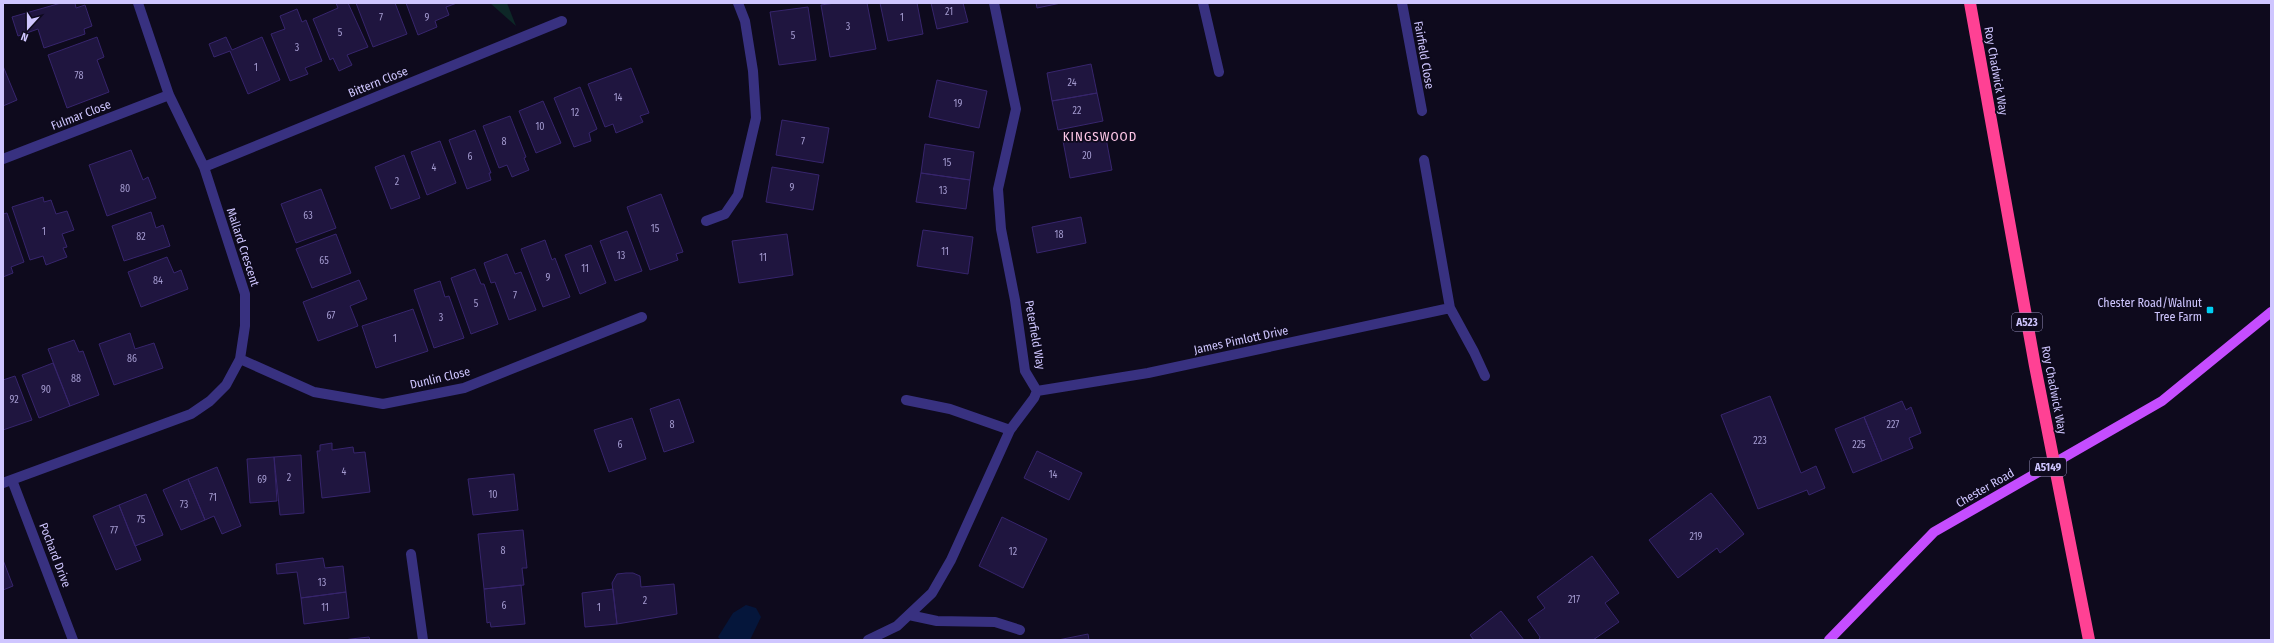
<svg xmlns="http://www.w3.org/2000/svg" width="2274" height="643" font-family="'Fira Sans Condensed',sans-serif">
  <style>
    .green { fill: #0d2727 }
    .water { fill: #05163b }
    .building { fill: #1f153f; stroke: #37256d }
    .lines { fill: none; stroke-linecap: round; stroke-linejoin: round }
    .minor { stroke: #383180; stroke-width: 10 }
    .major { stroke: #c54dff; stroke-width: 10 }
    .highway { stroke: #ff4194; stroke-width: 12 }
    .poi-dot { fill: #00cef1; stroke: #0e0a1d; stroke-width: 1.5 }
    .labels { text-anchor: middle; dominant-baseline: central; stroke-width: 3.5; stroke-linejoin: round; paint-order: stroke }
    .number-label { font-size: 10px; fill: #a39acf }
    .shield { fill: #0e0a1d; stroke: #958ebb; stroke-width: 1 }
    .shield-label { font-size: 11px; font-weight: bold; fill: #cfc6ff }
    .street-label { font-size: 12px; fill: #cfc6ff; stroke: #0e0a1d }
    .poi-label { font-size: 12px; fill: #cfc6ff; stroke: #0e0a1d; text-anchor: end }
    .neighbourhood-label { font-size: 13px; letter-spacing: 1px; fill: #ffc8e9; stroke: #0e0a1d }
  </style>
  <rect width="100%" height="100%" fill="#0e0a1d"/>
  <path class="green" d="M490 3H507L516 26Z"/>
  <path class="water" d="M746 605 756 608 761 617 750 640H721L718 637 733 613Z"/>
  <path class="building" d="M61 3H75L76 8 85 5 92 26 84 29 85 34 44 48 38 29 18 36 12 17Z
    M336 3H348L368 47 347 55 352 65 339 71 333 58 330 60 313 19 338 8Z
    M356 3H395L407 34 373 47Z
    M406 3H457L446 7 449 15 435 21 437 27 418 35Z
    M835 3H867L876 49 830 57 821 5Z
    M880 3H917L923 34 888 41Z
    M931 3H963L968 22 937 29Z
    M1036 3H1061L1037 8Z
    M808 7 816 60 779 65 770 12Z
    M297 9 302 22 306 20 322 61 305 68 308 74 290 81 271 34 285 29 280 16Z
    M97 37 104 57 97 60 109 92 67 108 48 55Z
    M226 37 232 50 262 37 280 80 248 94 230 51 214 57 209 44Z
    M1091 64 1097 93 1052 101 1047 73Z
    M3 66 17 100 3 106Z
    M631 68 649 113 640 116 643 122 616 133 613 124 605 127 588 84Z
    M937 80 987 91 979 128 929 117Z
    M580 87 597 129 589 133 591 141 574 147 554 98Z
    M1097 93 1103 121 1058 130 1052 101Z
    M543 101 561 143 536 153 519 111Z
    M510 116 526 157 524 158 529 170 512 177 507 165 499 168 483 126Z
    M782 120 829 128 823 163 776 155Z
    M475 130 491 173H489L491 180 467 189 449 140Z
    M1105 133 1112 170 1070 178 1063 141Z
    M440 141 456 183 427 195 411 152Z
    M925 144 974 152 970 180 921 173Z
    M131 150 143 180 148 177 156 198 107 216 89 165Z
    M404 155 420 198 391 209 375 167Z
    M772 167 819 175 813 210 766 202Z
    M921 173 970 180 966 209 916 202Z
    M321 189 336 228 296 243 281 204Z
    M661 194 683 252 676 254 678 260 650 270 627 207Z
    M43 197 44 202 51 200 56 214 67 211 74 230 62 234 67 247 63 248 67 257 46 265 43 256 30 260 12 207Z
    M151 212 156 228 163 225 170 246 124 261 112 226Z
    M7 213 24 262 11 267 13 273 3 277V214Z
    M1081 217 1086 243 1037 253 1032 227Z
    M923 230 973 237 968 274 917 266Z
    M627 231 642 271 615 281 600 241Z
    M336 234 351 273 312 288 296 249Z
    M787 234 793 275 739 283 732 241Z
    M545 240 552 260 555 258 570 297 543 307 521 249Z
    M591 245 606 283 580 294 565 255Z
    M507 254 515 274 521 272 536 310 509 320 495 282 491 283 484 263Z
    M167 257 174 273 181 270 188 289 141 307 128 272Z
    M475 269 481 284H484L498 324 471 334 451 278Z
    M359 280 367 299 350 306 358 326 318 341 303 302Z
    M440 281 445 297 449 296 464 338 434 348 414 290Z
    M413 309 428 351 376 368 362 326Z
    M130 333 135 349 154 343 163 368 114 385 99 344Z
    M74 340 79 352 83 351 99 395 70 406 48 349Z
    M53 363 70 406 39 418 22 375Z
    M15 376 32 420 3 430V380Z
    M1770 396 1801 473 1816 466 1825 488 1809 495 1807 490 1758 509 1721 415Z
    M679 399 694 442 664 452 650 409Z
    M1902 401 1906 410 1911 407 1921 433 1909 438 1913 448 1882 461 1864 417Z
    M1864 417 1882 461 1853 473 1835 429Z
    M632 418 646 459 609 472 594 430Z
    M332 443V450L353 447 354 453 365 452 370 492 322 498 317 451H320V445Z
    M1037 451 1082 473 1069 500 1024 478Z
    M301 455 304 513 280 515 274 457Z
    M274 457 277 501 250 503 247 459Z
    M217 467 241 526 222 534 214 516 205 520 188 479Z
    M514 474 518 510 473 515 468 479Z
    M188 479 205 520 181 530 163 490Z
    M1711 493 1744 534 1720 553 1717 548 1678 578 1649 540Z
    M146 494 163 535 135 546 119 505Z
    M119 505 141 560 116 570 93 516Z
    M1002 517 1047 539 1023 588 979 566Z
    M523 530 527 568H522L524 585 484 589 478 534Z
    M1592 556 1619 593 1605 603 1619 622 1593 640H1539L1540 637 1528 620 1545 608 1537 597Z
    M323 558 325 568 343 566 346 592 301 598 297 572 277 574 276 564Z
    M3 560 13 586 3 590Z
    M626 573H633L640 576 641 587 674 584 677 614 617 624 612 583 617 574Z
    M521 585 525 624 491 627 490 622 487 623 484 589Z
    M613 589 617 624 585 627 582 593Z
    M346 592 349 618 304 624 301 598Z
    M1501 611 1524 640H1474L1470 635Z
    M1088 634 1089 640H1058Z
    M369 637 370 640H344L351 639Z"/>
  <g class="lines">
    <path class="minor" d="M1203 3 1219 72
      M1402 3 1422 111
      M3 159 169 95
      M204 167 562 21
      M706 221 725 214 738 195 756 118 753 71 745 21 738 3
      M1450 308 1474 352 1485 376
      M240 359 314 392 383 404 464 388 642 317
      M1037 391 1148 373 1450 308 1424 160
      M906 400 950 409 1010 430
      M12 480 73 640
      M3 483 191 414 210 401 226 385 240 359 245 326V294L204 167 169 95 138 3
      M411 554 423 640
      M909 615 937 621 995 622 1020 630
      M868 640 897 626 932 593 951 560 1010 430 1034 398 1037 391 1025 371 1015 300 1001 229 998 189 1016 109 994 3"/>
    <path class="major" d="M1829 640 1934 532 2162 401 2271 312"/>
    <path class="highway" d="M1970 3 2035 366 2089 640"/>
  </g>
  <rect class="poi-dot" x="2206" y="306" width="8" height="8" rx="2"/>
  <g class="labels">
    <g class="number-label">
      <text x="949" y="12">21</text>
      <text x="381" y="18">7</text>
      <text x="427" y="18">9</text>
      <text x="902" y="18">1</text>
      <text x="848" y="27">3</text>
      <text x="340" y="33">5</text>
      <text x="793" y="36">5</text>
      <text x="297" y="48">3</text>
      <text x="256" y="68">1</text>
      <text x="79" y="76">78</text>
      <text x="1072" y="83">24</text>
      <text x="618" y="98">14</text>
      <text x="958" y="104">19</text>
      <text x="1077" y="111">22</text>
      <text x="575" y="113">12</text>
      <text x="540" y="127">10</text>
      <text x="504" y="142">8</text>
      <text x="803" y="142">7</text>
      <text x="1087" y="156">20</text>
      <text x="470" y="157">6</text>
      <text x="947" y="163">15</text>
      <text x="434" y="168">4</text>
      <text x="397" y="182">2</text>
      <text x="792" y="188">9</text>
      <text x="125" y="189">80</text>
      <text x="943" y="191">13</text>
      <text x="308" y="216">63</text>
      <text x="655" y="229">15</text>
      <text x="44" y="232">1</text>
      <text x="1059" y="235">18</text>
      <text x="141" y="237">82</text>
      <text x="945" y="252">11</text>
      <text x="621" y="256">13</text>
      <text x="763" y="258">11</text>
      <text x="324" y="261">65</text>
      <text x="585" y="269">11</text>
      <text x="548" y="278">9</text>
      <text x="158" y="281">84</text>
      <text x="515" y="296">7</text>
      <text x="476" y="304">5</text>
      <text x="331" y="316">67</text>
      <text x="441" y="318">3</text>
      <text x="395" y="339">1</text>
      <text x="132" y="359">86</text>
      <text x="76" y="379">88</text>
      <text x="46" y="390">90</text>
      <text x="14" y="400">92</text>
      <text x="672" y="425">8</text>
      <text x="1893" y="425">227</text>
      <text x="1760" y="441">223</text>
      <text x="620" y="445">6</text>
      <text x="1859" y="445">225</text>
      <text x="344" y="472">4</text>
      <text x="1053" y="475">14</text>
      <text x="289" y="478">2</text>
      <text x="262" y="480">69</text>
      <text x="493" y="495">10</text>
      <text x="213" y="498">71</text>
      <text x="184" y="505">73</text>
      <text x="141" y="520">75</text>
      <text x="114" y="531">77</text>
      <text x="1696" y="537">219</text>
      <text x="503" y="551">8</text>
      <text x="1013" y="552">12</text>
      <text x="322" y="583">13</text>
      <text x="1574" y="600">217</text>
      <text x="645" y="601">2</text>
      <text x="504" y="606">6</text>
      <text x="325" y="608">11</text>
      <text x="599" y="608">1</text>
    </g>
    <g class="shield">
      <rect x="2012" y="313" width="30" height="18" rx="3"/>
      <rect x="2030" y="458" width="36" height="18" rx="3"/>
    </g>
    <g class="shield-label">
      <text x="2027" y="322">A523</text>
      <text x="2048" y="467">A5149</text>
    </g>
    <g class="street-label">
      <text transform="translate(1424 55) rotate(80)">Fairfield Close</text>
      <text transform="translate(1996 71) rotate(80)">Roy Chadwick Way</text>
      <text transform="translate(378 82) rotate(-22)">Bittern Close</text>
      <text transform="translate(81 115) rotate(-21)">Fulmar Close</text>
      <text transform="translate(243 247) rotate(72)">Mallard Crescent</text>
      <text transform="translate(1035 335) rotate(80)">Peterfield Way</text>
      <text transform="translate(1241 340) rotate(-12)">James Pimlott Drive</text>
      <text transform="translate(440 378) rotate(-13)">Dunlin Close</text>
      <text transform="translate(2054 390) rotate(79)">Roy Chadwick Way</text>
      <text transform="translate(1985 488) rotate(-30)">Chester Road</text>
      <text transform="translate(55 555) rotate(69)">Pochard Drive</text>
    </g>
    <g class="poi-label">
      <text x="2202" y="303">Chester Road/Walnut<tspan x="2202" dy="14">Tree Farm</tspan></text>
    </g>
    <g class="neighbourhood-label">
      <text x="1100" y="136">KINGSWOOD</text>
    </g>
  </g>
  <rect width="2274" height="643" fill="none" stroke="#cfc6ff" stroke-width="8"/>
  <g transform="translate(28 28) rotate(201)" stroke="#0e0a1d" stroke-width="3" paint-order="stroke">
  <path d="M0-3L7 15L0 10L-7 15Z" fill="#cfc6ff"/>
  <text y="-6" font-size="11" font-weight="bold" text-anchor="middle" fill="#cfc6ff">N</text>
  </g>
</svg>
